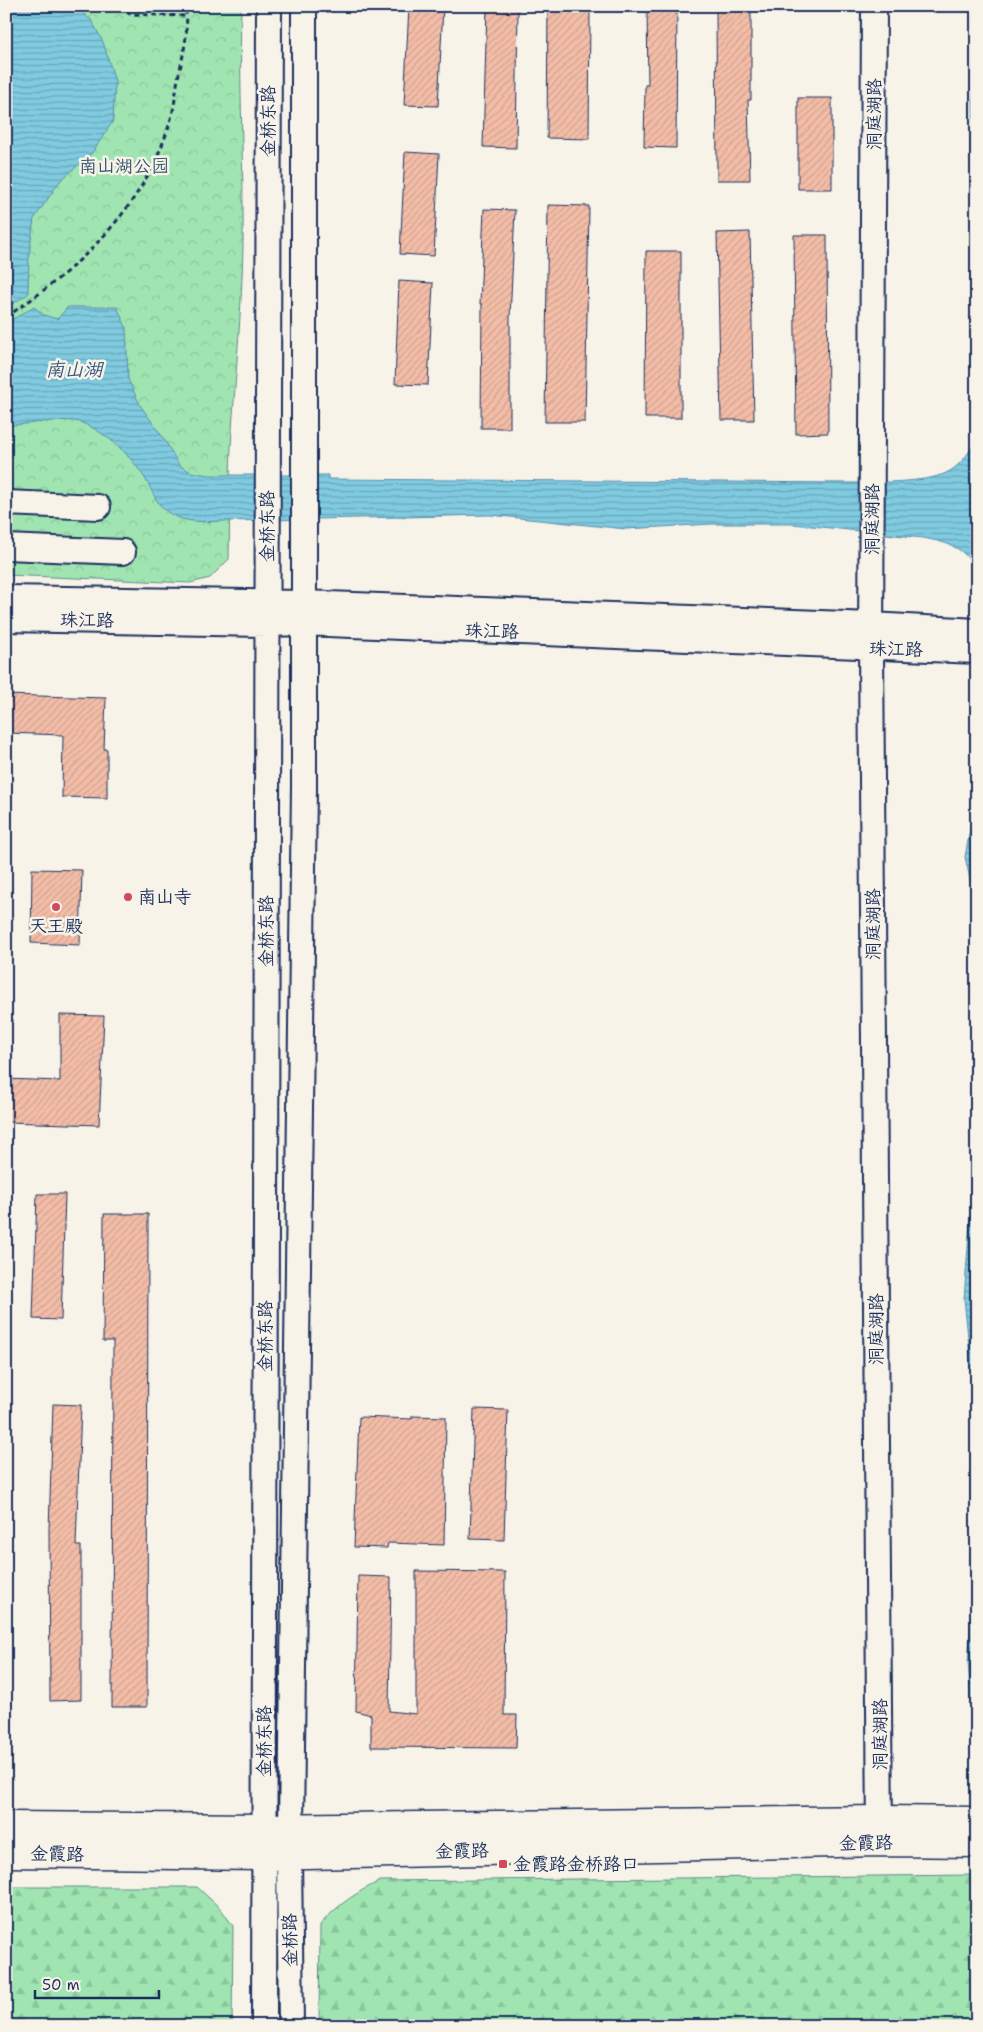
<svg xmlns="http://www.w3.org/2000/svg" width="983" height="2032" font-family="'Shantell Sans','LXGW WenKai TC',sans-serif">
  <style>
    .forest { fill: url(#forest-firs); stroke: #5e8a88 }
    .park { fill: url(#park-crowns); stroke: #5e8a88 }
    .water { fill: url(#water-rules); stroke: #588dac }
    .building { fill: url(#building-hatch); stroke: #1b2f5e }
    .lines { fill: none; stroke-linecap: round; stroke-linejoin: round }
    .minor-casing { stroke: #1b2f5e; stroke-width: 28 }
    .major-casing { stroke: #1b2f5e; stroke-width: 31 }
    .path { stroke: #1b2f5e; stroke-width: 3; stroke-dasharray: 5 4; stroke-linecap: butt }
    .minor { stroke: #f7f3e8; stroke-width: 24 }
    .major { stroke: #f7f3e8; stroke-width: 28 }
    .poi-dot { fill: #d1495b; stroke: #f7f3e8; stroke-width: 2 }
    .labels { text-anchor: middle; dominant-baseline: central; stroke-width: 5; stroke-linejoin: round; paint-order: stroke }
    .street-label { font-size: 18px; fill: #1b2f5e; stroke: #f7f3e8 }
    .park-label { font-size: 18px; fill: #36536f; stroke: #f7f3e8 }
    .poi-label { font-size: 18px; fill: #1b2f5e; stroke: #f7f3e8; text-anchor: start }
    .water-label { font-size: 19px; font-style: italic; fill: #34567e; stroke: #f7f3e8 }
  </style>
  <defs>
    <pattern id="forest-firs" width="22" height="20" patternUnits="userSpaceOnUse" patternTransform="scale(1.25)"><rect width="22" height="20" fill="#a0e5b1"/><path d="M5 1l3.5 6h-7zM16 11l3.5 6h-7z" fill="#89c59b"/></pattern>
    <pattern id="park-crowns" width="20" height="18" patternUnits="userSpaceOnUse" patternTransform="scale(1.25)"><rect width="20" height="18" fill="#a0e5b1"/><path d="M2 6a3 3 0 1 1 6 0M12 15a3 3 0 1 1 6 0" fill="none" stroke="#89c59b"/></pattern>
    <pattern id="water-rules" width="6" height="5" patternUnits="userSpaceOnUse" patternTransform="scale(1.25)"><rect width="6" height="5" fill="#80cbe0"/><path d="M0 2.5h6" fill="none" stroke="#68a5b9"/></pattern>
    <pattern id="building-hatch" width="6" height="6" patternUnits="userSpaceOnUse" patternTransform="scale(1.25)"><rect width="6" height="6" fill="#f3bda7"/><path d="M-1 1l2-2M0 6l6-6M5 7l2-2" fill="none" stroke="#d0a392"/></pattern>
  </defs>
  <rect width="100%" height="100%" fill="#f7f3e8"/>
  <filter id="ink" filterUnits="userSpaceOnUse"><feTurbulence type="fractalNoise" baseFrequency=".02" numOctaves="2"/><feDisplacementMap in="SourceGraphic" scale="10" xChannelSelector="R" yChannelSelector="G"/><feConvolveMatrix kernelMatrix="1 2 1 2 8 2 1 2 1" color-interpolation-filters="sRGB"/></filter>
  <g filter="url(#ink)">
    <path class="forest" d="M977 1875V2026H319L320 1925C337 1905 357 1892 380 1881Z
      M6 1887H197L221 1909 233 1926 232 2026H6Z"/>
    <path class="park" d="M6 6H241C239 86 244 165 243 245 242 307 236 368 232 430 229 473 230 516 229 559L210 578 190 583 6 575Z"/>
    <path class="water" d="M6 6H75L92 21 103 42 115 81 113 121 92 153 60 181 34 219 29 255 28 294 6 308Z
      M975 6H977V364L973 99Z
      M34 307 44 315 57 319 68 307H117L126 327 128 379 140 405 164 439 179 465 191 472 209 475H328V479L853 483C877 482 925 483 946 473 960 467 970 451 977 439V577C969 548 950 543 923 538L793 524H712L626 529 490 515 230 521C213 521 192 524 177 517 158 510 155 496 146 480 132 457 108 433 82 423 65 416 27 426 6 425V323Z
      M977 752V910L965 857 975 802Z
      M977 1130V1422L964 1299Z
      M977 1544V1834L973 1728 968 1662Z"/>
    <path class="building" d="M409 6H443L438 106 404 105Z
      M487 6H518L516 148 483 147Z
      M548 6H590L589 139 547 138Z
      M647 6H677L676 148 644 147 645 85H648Z
      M716 6H751V100H748L750 180H717Z
      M798 98H832V189H798Z
      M405 152 439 154 434 256 400 254Z
      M548 205 589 206 585 422H545Z
      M484 209 515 210 510 318V428H481L482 304H480Z
      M750 232 754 420H721L717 233Z
      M794 235H827L828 433 796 434Z
      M646 251H681V418H645Z
      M399 281 433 283 428 385 395 384Z
      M6 695 106 698 104 749H107V798L62 797 63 735 6 733Z
      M32 869 82 870 80 945 31 943Z
      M60 1015 104 1016 99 1125 6 1122V1079L60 1081Z
      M37 1194H65L61 1320 33 1319Z
      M104 1214H148L147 1707H112L113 1341H103Z
      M53 1404 81 1405 76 1546H81V1700L50 1701 49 1530Z
      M474 1409 508 1410 504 1540 470 1539Z
      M412 1416 446 1417 444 1545 388 1543 387 1548 354 1547 359 1417 412 1419Z
      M416 1571 505 1572 504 1715H517L516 1748 371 1747V1715L356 1711 358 1576 391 1577 389 1711 416 1714Z"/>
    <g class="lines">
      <g class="minor-casing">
        <path id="minor" d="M874 6 871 648 880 1839
          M6 503 98 507
          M6 547 123 552
          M6 598 303 603 872 625 977 631
          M6 619 267 624 303 623 977 651
          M264 2026 269 6
          M291 2026 289 1855 291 1827 304 788V6"/>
      </g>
      <g class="major-casing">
        <path id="major" d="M6 1826 264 1828 880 1820 977 1821
          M6 1853 264 1856 880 1842 977 1843"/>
      </g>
      <path class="path" d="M119 6 130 14 187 16
        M6 317C81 267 148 205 172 115 175 103 176 90 178 78 183 55 190 29 185 6"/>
      <use href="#minor" class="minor"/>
      <use href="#major" class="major"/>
    </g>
  </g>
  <g class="poi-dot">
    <circle cx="128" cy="897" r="5"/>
    <circle cx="56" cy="907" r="5"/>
    <rect x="498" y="1859" width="10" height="10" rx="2.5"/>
  </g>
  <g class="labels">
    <g class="street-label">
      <text transform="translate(874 114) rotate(-90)">洞庭湖路</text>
      <text transform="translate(268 121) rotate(-90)">金桥东路</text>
      <text transform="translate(872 519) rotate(-90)">洞庭湖路</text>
      <text transform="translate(267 526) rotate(-90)">金桥东路</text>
      <text transform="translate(87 620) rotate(1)">珠江路</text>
      <text transform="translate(492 631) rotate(2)">珠江路</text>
      <text transform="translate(896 649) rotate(2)">珠江路</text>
      <text transform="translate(873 924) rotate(-90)">洞庭湖路</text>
      <text transform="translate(266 931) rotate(-90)">金桥东路</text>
      <text transform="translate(876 1329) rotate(-90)">洞庭湖路</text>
      <text transform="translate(265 1336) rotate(-90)">金桥东路</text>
      <text transform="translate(880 1734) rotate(-90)">洞庭湖路</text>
      <text transform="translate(264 1741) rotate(-90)">金桥东路</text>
      <text transform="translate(866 1843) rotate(-1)">金霞路</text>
      <text transform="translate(462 1851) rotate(-1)">金霞路</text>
      <text transform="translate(57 1854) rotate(1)">金霞路</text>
      <text transform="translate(290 1940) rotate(-91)">金桥路</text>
    </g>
    <g class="park-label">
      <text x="124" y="166">南山湖公园</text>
    </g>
    <g class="poi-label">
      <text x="138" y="897">南山寺</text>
      <text x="56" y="926" text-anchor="middle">天王殿</text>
      <text x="513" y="1864">金霞路金桥路口</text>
    </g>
    <g class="water-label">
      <text x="74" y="369">南山湖</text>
    </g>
  </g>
  <rect width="983" height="2032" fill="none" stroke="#f7f3e8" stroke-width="25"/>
  <rect x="12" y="12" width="958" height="2007" fill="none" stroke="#1b2f5e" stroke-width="2" filter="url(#ink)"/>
  <path d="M35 1990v8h124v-8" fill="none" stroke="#1b2f5e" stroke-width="2.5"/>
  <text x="42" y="1990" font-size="15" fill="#1b2f5e" stroke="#f7f3e8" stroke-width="4" paint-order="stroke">50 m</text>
</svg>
